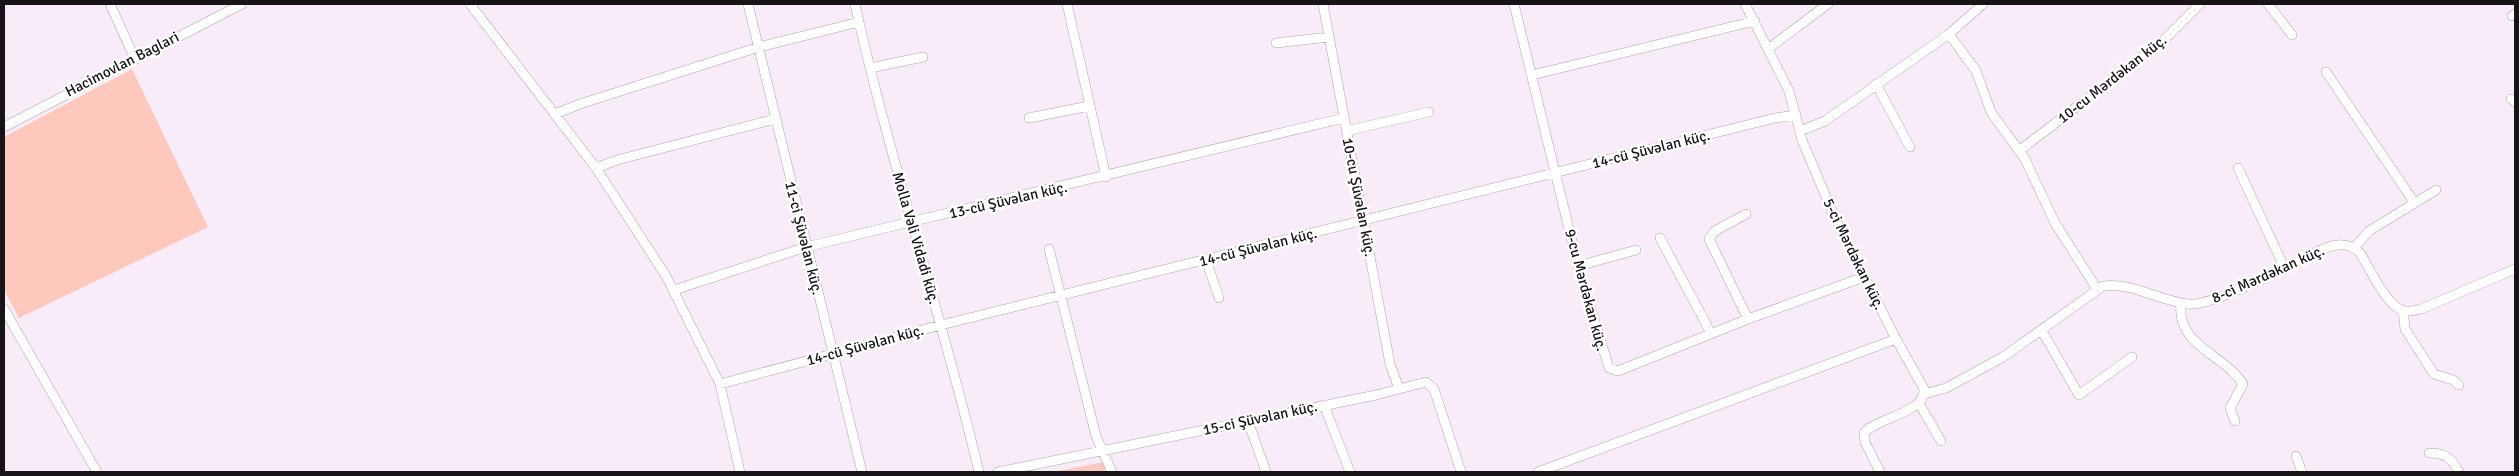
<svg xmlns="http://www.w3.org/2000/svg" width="2519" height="476" font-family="Signika,sans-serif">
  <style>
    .green { fill: #fec9bc }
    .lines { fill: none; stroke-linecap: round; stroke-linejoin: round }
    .minor-casing { stroke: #b0a5b0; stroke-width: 10 }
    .minor { stroke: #fff; stroke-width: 9 }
    .labels { text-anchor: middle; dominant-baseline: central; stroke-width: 5; stroke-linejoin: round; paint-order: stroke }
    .street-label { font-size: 15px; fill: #171317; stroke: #fff }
  </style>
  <rect width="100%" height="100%" fill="#f8ecf8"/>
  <path class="green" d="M132 69 208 227 19 318 4 290V137Z
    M1104 462 1105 472H1053Z"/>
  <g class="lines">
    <g class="minor-casing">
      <path id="minor" d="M110 4 134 57
        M470 4 596 168 666 276 720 384 740 472
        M748 4 862 472
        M855 4C890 162 942 315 979 472
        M1067 4 1106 177
        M1323 4 1390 364 1399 389
        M1514 4 1578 266 1609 368 1618 371 1748 319 1864 277
        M1745 4 1789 91 1802 140 1835 218 1896 339 1924 389C1926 413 1878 417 1864 433L1865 442 1880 472
        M2268 4 2292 35
        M2512 16 2515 14
        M1949 34 1976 71 1991 112 2025 159 2055 223 2097 289
        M1276 43 1329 37
        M1769 48 1828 4
        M870 68 923 57
        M2326 72 2414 202
        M1532 75 1755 21
        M1876 84 1910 147
        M2511 99 2515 102
        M555 114 580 104 759 47 859 22
        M1029 118 1089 106
        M4 127 242 4
        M1346 131 1429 112
        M1800 131 1825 121 1949 34 1983 4
        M2020 150 2163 41 2200 4
        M596 168 617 160 775 119
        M2238 168 2284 267
        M1746 214 1715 231 1709 239 1748 319
        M1660 238 1711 333
        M2354 248 2369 231 2436 190
        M1049 249 1096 436 1112 472
        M1206 260 1219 298
        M1578 266 1636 250
        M674 290 806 247 1344 118
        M2181 303C2176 346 2224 354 2243 384L2230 408 2235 421
        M4 309 97 472
        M2403 310 2405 329 2434 374 2453 380 2459 385
        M2042 331 2079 395 2132 357
        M720 384 941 325 1775 118 1796 115
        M1924 394 1946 388 2003 357 2103 286C2132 282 2159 301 2188 304 2214 307 2297 261 2325 248 2338 244 2348 242 2360 253 2369 267 2384 300 2398 308 2405 313 2413 311 2421 309L2515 269
        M1919 403 1941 441
        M1324 405 1350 472
        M1248 421 1266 472
        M2429 453C2446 453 2451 458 2459 472
        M2296 456 2302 472
        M998 472 1376 395 1426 382 1434 389 1461 472
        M1538 472 1896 339"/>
    </g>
    <use href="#minor" class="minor"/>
  </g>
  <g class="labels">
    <g class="street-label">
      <text transform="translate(122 64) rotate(-27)">Hacimovlan Baglari</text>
      <text transform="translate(2112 79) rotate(-38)">10-cu Mərdəkan küç.</text>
      <text transform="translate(1651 149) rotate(-14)">14-cü Şüvəlan küç.</text>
      <text transform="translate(1359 197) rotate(79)">10-cu Şüvəlan küç.</text>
      <text transform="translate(1008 200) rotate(-13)">13-cü Şüvəlan küç.</text>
      <text transform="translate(804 238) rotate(76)">11-ci Şüvəlan küç.</text>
      <text transform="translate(916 238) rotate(74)">Molla Vəli Vidadi küç.</text>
      <text transform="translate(1258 247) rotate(-14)">14-cü Şüvəlan küç.</text>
      <text transform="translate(1854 254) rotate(64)">5-ci Mərdəkan küç.</text>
      <text transform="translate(2268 274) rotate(-24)">8-ci Mərdəkan küç.</text>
      <text transform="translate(1586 290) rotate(75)">9-cu Mərdəkan küç.</text>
      <text transform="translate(865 345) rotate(-15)">14-cü Şüvəlan küç.</text>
      <text transform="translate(1260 418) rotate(-12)">15-ci Şüvəlan küç.</text>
    </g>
  </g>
  <rect width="2519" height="476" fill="none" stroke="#171317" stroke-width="10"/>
</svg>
